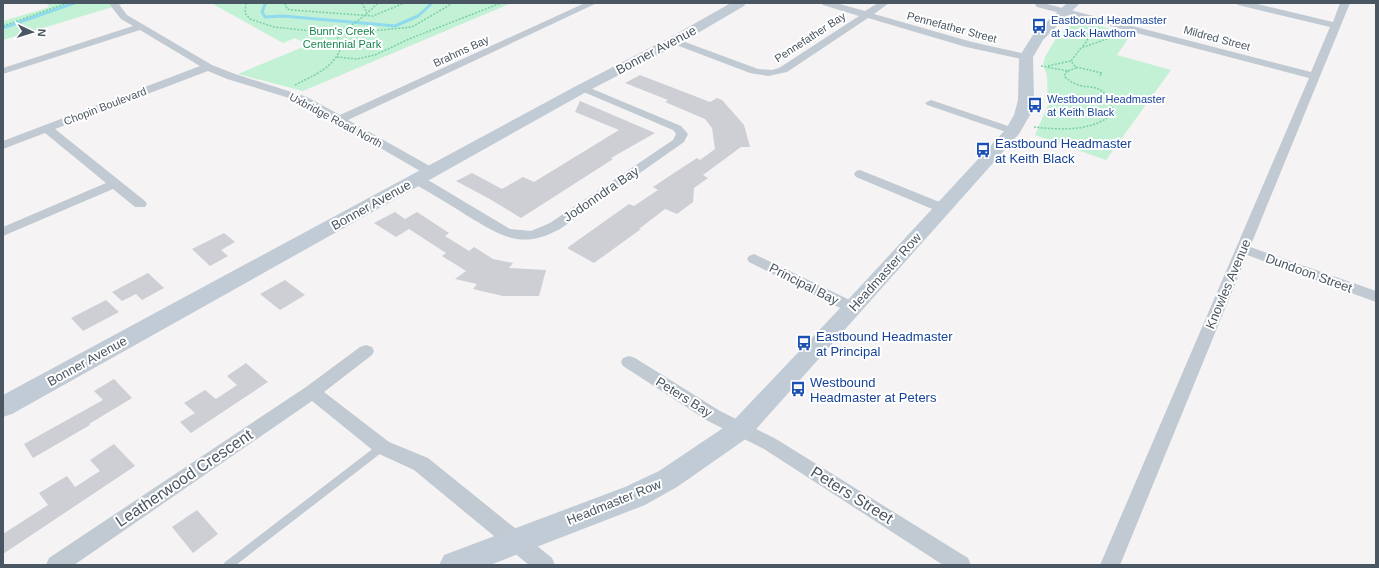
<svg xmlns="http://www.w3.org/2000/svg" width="1379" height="568" font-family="Helvetica,sans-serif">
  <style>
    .green { fill: #c3f1d5 }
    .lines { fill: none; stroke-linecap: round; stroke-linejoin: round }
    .stream { stroke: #90daee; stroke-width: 3 }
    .building { fill: #cdcfd5 }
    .path { stroke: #7ad0a6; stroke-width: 1.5; stroke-dasharray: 2 1.5; stroke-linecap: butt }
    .lane { fill: #c1cad2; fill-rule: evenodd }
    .street { fill: #c1cad2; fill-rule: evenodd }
    .secondary { fill: #c1cbd6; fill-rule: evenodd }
    .labels { text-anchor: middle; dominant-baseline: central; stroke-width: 4; stroke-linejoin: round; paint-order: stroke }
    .far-transit-label { font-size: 11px; fill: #164399; stroke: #fff; text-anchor: start }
    .far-street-label { font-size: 11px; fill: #4a5661; stroke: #fff }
    .far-park-label { font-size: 11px; fill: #17864f; stroke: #fff }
    .street-label { font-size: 13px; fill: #4a5661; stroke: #fff }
    .transit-label { font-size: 13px; fill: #164399; stroke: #fff; text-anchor: start }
    .near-street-label { font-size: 16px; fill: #4a5661; stroke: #fff }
  </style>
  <rect width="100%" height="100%" fill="#f5f3f3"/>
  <path class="green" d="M45 3H126L3 40V21L50 7Z
    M211 3H512L303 91 238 74 308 45 295 38 283 43Z
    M1076 20 1131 34 1117 55 1171 70 1106 160 1035 135 1048 105 1047 76 1043 64 1045 57 1055 40Z"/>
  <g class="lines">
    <path class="stream" d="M267 3 265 4 262 12 265 17 283 16 395 26 418 16 432 3
      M3 28 74 3"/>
  </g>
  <path class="building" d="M640 75 710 102 717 98 722 100 744 125 750 147H741L703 175 708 178 694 188 693 202 677 214 665 209 639 229H641L594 263 567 248 629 204 634 206 658 190 653 187 674 173 697 158 700 160 715 149 712 128 705 119 665 102 668 100 625 83Z
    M580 101 655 133 611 158 613 159 521 218 488 198 456 181 472 173 502 189 523 177 534 182 619 130 575 112Z
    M395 212 405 219 417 212 449 233 445 236 469 251 474 247 493 259 513 263 509 268 546 270 539 296H503L473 289 477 284 455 279 466 271 442 256 446 253 409 229 396 237 374 223Z
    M224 233 235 242 221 250 228 256 210 266 192 249Z
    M148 273 164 288 142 300 136 294 122 301 112 292Z
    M285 280 305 295 280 310 260 294Z
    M106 300 119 312 83 331 71 318Z
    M246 363 268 382 191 433 180 422 195 413 184 403 205 390 216 399 237 385 227 376Z
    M114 379 132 398 89 424 90 425 33 458 24 444 103 400 94 391Z
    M114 444 135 466 3 554V534L48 505 39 493 67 476 75 487 100 471 90 460Z
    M197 510 218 534 193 553 172 527Z"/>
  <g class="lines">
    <path class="path" d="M246 3 245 13 250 19 274 27 339 34 412 27 453 3
      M285 3 287 9 292 10 373 16 404 3
      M362 3 367 13
      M3 26 67 3
      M1081 27 1088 36 1087 41 1083 46
      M337 57 357 59 375 55 409 39 501 3
      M1048 66 1071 61
      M1076 67 1102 73 1099 77
      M1068 71 1076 68 1071 61 1081 48 1115 36
      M295 85C312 76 332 69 340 50L337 41 339 34 364 16 378 3
      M1034 127C1060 130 1095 132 1114 112 1101 73 1087 97 1065 77V73L1068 71 1041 66"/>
    <path class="lane" d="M382 443 385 444 386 447 385 450 236 565H223L225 562 379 444Z"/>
    <path class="street" d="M112 3H118L127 15 212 65 235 74 307 97 340 115 585 3H597L348 120 435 169 437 172 435 175H427L299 101 227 79 208 71 55 129 145 201 147 204 145 207H135L113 189 3 236V227L106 183 45 133 3 149V141L200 66 140 30 3 74V68L133 26 121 19 110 5Z
      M821 3H836L865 11 878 3H889L874 14 972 42 1030 55 1031 57 1026 60 966 47 868 18 787 72 768 76 750 73 671 43 669 41 674 38 677 39 758 69 772 70 779 68 859 16 823 5Z
      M1037 3H1043L1311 72 1330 27 1238 5 1236 3H1253L1333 22 1340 3H1350L1250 247 1376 291V302L1247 255 1120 565H1100L1309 78 1037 7 1035 5Z
      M583 85 681 126 688 134 684 142 560 229C520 251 500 235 466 215 449 204 431 193 413 183L412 180 413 177H423L510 229 531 231 550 223 673 140 676 134 673 130 579 90 578 88 579 86Z
      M931 100 1017 129 1019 131 1017 133H1009L927 105 925 103Z
      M860 170 947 205 949 208 947 211H937L856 177 854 174 856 171Z
      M754 254 858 304 861 308 858 312 853 313 848 312 749 262 747 259 749 256Z
      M366 345 372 347 374 351 372 355 324 392 389 442 428 458 552 558 555 565H529L414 470 375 452 312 401 74 565H46L49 558 306 387 360 347Z
      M629 356 635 358 720 411 776 439 968 558 971 565H943L764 449 708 421 623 366 621 362 623 358Z"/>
    <path class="secondary" d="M731 3H746L744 6 679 44 588 91 12 414 3 417V395L578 85 669 38Z
      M1067 3H1080L1043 40 1033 57 1034 100 1030 115 1019 134 750 436 677 487 645 505 490 565H439L444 555 625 487 659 471 732 422 845 303 1006 129 1014 115 1018 100 1019 57 1033 35Z"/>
  </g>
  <defs>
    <g id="bus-bare" transform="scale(1.2)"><path d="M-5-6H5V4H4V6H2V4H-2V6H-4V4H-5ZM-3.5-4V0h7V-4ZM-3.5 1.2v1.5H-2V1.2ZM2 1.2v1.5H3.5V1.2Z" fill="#1a4fb4" stroke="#fff" stroke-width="2.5" paint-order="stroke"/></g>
  </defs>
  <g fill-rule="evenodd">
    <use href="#bus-bare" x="1039" y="26"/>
    <use href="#bus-bare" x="1035" y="105"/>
    <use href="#bus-bare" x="983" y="150"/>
    <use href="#bus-bare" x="804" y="343"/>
    <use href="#bus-bare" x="798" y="389"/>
  </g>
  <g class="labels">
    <g class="far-transit-label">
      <text x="1051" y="20">Eastbound Headmaster<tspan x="1051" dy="13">at Jack Hawthorn</tspan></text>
      <text x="1047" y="99">Westbound Headmaster<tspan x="1047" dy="13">at Keith Black</tspan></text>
    </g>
    <g class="far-street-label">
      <text transform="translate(952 27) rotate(15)">Pennefather Street</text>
      <text transform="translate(810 37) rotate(-33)">Pennefather Bay</text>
      <text transform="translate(1217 38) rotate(15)">Mildred Street</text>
      <text transform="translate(461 51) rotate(-25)">Brahms Bay</text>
      <text transform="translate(105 106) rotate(-21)">Chopin Boulevard</text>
      <text transform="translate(336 120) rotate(28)">Uxbridge Road North</text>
    </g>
    <g class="far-park-label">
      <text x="342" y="31">Bunn's Creek<tspan x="342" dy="13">Centennial Park</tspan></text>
    </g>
    <g class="street-label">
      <text transform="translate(656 50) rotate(-28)">Bonner Avenue</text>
      <text transform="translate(601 194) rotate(-34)">Jodonndra Bay</text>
      <text transform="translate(371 205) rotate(-29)">Bonner Avenue</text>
      <text transform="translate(885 272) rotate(-48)">Headmaster Row</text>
      <text transform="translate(1309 273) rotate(20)">Dundoon Street</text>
      <text transform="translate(804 284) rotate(27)">Principal Bay</text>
      <text transform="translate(1228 284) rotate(-67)">Knowles Avenue</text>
      <text transform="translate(87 361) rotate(-29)">Bonner Avenue</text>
      <text transform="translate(684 397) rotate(32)">Peters Bay</text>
      <text transform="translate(614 502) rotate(-22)">Headmaster Row</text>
    </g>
    <g class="transit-label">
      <text x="995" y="143">Eastbound Headmaster<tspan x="995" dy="15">at Keith Black</tspan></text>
      <text x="816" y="336">Eastbound Headmaster<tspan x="816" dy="15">at Principal</tspan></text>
      <text x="810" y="382">Westbound<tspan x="810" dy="15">Headmaster at Peters</tspan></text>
    </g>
    <g class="near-street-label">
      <text transform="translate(184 478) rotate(-34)">Leatherwood Crescent</text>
      <text transform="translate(852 495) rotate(32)">Peters Street</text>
    </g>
  </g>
  <rect width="1379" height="568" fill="none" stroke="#4a5661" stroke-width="8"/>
  <g transform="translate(32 32) rotate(94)" stroke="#ffffff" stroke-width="3" paint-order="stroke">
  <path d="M0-3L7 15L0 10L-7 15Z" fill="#4a5661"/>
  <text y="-6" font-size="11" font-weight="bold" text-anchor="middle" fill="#4a5661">N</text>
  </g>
</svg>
